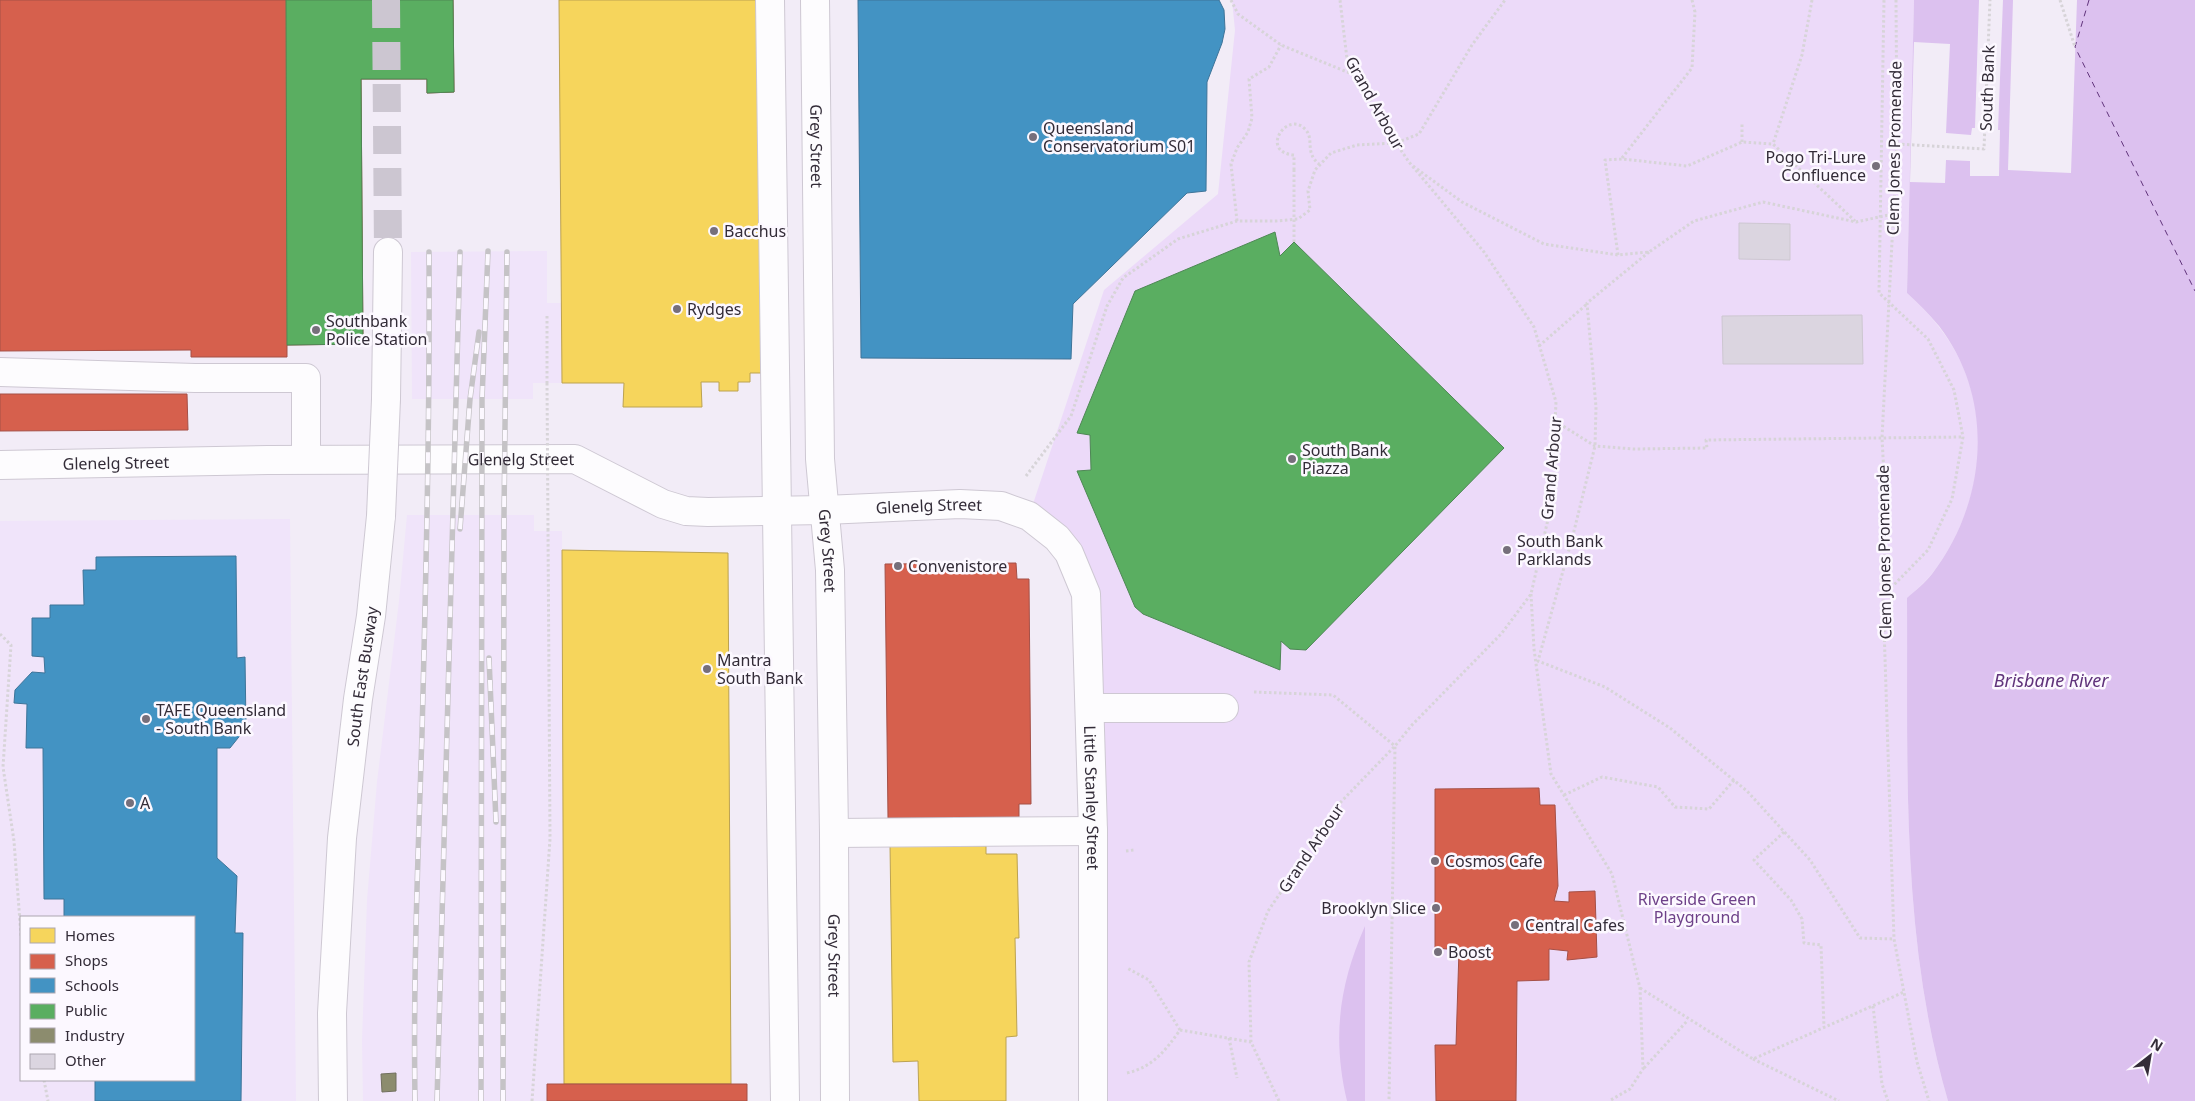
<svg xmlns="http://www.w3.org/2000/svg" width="2195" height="1101" font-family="'Noto Sans',sans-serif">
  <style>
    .built { fill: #f0e4fa; fill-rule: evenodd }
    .green { fill: #ecdaf9 }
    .water { fill: #dcc1ef }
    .pier { fill: #f2ecf7 }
    .homes { fill: #f6d55c; stroke: #bca251 }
    .shops { fill: #d6604d; stroke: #a55047 }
    .schools { fill: #4393c3; stroke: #3e7499 }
    .public { fill: #5aae61; stroke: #4e8755 }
    .industry { fill: #8c8c6e; stroke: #716f5e }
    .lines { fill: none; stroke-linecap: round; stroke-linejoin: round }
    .ferry { stroke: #60337b; stroke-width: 1; stroke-dasharray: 6 5; stroke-linecap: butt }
    .building { fill: #dbd5e0; stroke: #cdc7d1 }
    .minor-tunnel { stroke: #ccc6d1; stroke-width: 28; stroke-dasharray: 28 14; stroke-linecap: butt }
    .minor-casing { stroke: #cec8d3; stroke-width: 30 }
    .path { stroke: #d7d4d8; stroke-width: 3; stroke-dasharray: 2.5 2.5; stroke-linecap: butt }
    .minor { stroke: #fdfcfe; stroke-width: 28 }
    .rail-casing { stroke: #c5c3c6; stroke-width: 5.5 }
    .rail { stroke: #fcf8ff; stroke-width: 4; stroke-dasharray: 11; stroke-linecap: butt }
    .minor-bridge-casing { stroke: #cec8d3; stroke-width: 30; stroke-linecap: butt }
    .path-bridge { stroke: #d7d4d8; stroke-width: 3; stroke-dasharray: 2.5 2.5; stroke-linecap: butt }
    .minor-bridge { stroke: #fdfcfe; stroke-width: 28 }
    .poi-dot { fill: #766f7b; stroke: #fcf8ff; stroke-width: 2 }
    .labels { text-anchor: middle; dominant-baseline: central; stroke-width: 5; stroke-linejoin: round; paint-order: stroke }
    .street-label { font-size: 16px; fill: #332c38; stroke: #fcf8ff }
    .poi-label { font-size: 16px; fill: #332c38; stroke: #fcf8ff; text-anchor: start }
    .park-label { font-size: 16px; fill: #6e4189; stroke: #fcf8ff }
    .water-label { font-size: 18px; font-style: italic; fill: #60337b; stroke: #fcf8ff }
  </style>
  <rect width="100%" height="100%" fill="#f2ecf7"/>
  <path class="built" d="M547 251V303H561L562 383H533V399H412L411 252Z
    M407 515H534V531H562L564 1084H547V1101H363L362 1040 367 900 377 782 399 601Z
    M290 519 296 1101H0V521ZM21 917H194V1080H21Z"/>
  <path class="green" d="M1232 0H1914L1907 293C1929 313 1949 336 1962 364 1993 434 1978 515 1931 575 1924 583 1915 591 1907 599 1908 767 1900 937 1948 1101H1093L1086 594 1029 516 1104 290 1218 194 1235 30Z"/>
  <path class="water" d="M1914 0H2195V1101H1948C1900 937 1908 767 1907 598 1915 591 1925 583 1932 574 1987 502 1996 400 1939 326 1929 314 1918 303 1907 293Z
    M1365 926V1101H1347C1332 1038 1339 985 1365 926Z"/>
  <path class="pier" d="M1979 0H2003L1998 130H2000L1999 176H1970V161L1946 160 1945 183 1910 182 1914 42 1950 44 1946 133 1971 135 1972 128H1975Z
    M2013 0H2077L2071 173 2008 170Z"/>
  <path class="homes" d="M559 0H760L762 373H750V382H738V391H719V382H701L702 407H623L624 383H562Z
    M562 550 728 553 731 1084H564Z
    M890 844 986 846V854H1017L1019 938H1015L1017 1036 1006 1037V1101H919L918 1061 893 1062Z"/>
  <path class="shops" d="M0 0H453L454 92 427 93V79H361L363 344 287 345V357H191V350L0 351Z
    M0 394H187L188 430 0 431Z
    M1016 563 1017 579H1029L1031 804H1019V817L888 818 885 564Z
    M1539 788 1540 805H1555L1558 886 1554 901 1569 902V892L1595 891 1597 957 1567 960 1568 951 1549 949V980L1517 981 1516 1101H1436L1435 1045H1456L1459 950 1435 948V789Z
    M547 1084H747V1101H547Z"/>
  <path class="schools" d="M858 0H1219L1224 10 1225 29 1222 43 1207 82 1206 191 1187 193 1073 304 1071 359 861 358Z
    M236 556 237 658 245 657 246 728 230 748H217V858L237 876 235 933H243L241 1101H95V1080H194V917H64V899H44L43 748H26L27 704 14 703 15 690 32 672 45 673 44 657 32 656V618H50V605H84L83 570H96V557Z"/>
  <path class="public" d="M286 0H453L454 92 427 93V79H361L363 344 287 345Z
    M1275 232 1280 256 1294 242 1504 448 1306 650 1290 649 1281 641 1280 670 1143 614 1135 607 1077 471 1091 470 1090 435 1077 433 1135 291Z"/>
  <path class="industry" d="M396 1073V1091L382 1092 381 1074Z"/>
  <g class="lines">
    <path class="ferry" d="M2089 0 2075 47 2195 291"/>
  </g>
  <path class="building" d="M1739 223 1790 224V260L1739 259Z
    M1862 315 1863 364H1723L1722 316Z"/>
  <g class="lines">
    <path class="minor-tunnel" d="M386 0 388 252"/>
    <g class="minor-casing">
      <g id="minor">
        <path d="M770 0 785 1101"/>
        <path id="s1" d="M815 0 820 459 830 570 834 833 835 1101"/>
        <path d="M0 372 195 378H306V459"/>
        <path d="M386 399 388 252"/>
        <path id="s2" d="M0 465 268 460 575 459 663 504 686 511 708 512 825 510 960 504 1001 506 1029 516 1057 538 1069 553 1086 594 1093 831V1101"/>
        <path d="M1091 708H1224"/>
        <path d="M834 833 1093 831"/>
        <path id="s3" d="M333 1101 332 1013 342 838 358 699 371 616 381 516"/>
      </g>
    </g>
    <path class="path" d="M1231 0 1238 14 1281 45 1357 76
      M1812 0 1802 55 1773 144 1855 221
      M1896 0 1897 144 1882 438 1886 511 1883 595 1894 939 1917 1062 1929 1101
      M2060 0 2075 47
      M1742 142V123
      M1897 144 1984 149 1990 0
      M1622 158 1692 68 1695 12 1692 0
      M1413 166 1462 202 1544 244 1618 255 1649 252 1694 221 1763 202 1856 222 1893 214
      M1294 170V155C1259 152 1287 110 1305 129 1315 139 1304 152 1319 164
      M1237 221 1231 164 1237 148 1248 132 1252 118 1249 79 1269 67 1281 45
      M1649 252 1587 303 1596 407 1595 446 1573 535 1538 661 1605 687 1670 728 1747 791 1810 860 1860 938 1894 939
      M1618 255 1605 160 1622 159 1687 166 1742 142 1773 144
      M547 316V383
      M1539 346 1587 304
      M1555 421 1595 446 1634 449 1707 448 1706 440 1963 437
      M1026 476 1071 416 1107 306 1123 278 1178 239 1237 221H1276L1298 219 1310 210 1308 191 1315 170 1331 153 1357 145 1396 143 1419 134 1472 45 1505 0
      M1531 594 1534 649 1551 774 1612 874 1640 988 1643 1069 1630 1089 1609 1101
      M1884 595 1928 550 1952 499 1963 437 1954 390 1928 339 1879 293 1884 0
      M0 634 11 645 3 767 14 841 21 936
      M1254 692 1333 695 1395 746 1389 1101
      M1564 795 1602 777 1658 787 1675 807 1709 809 1734 780
      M1784 832 1754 860 1791 900 1802 919 1804 943 1821 945 1824 1027
      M1126 851 1134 850
      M1640 988 1753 1059 1904 992
      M1873 1006 1882 1084 1888 1101
      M1180 1030 1251 1042
      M1229 1038 1237 1078
      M1753 1059 1839 1101
      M1644 1068 1688 1020
      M1127 1073C1153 1067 1165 1051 1180 1030L1149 980 1127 968
      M44 1080 48 1101
      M532 1101 550 839 548 530
      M1279 1101 1251 1042 1249 962 1268 911 1305 857 1336 807 1395 746 1412 725 1502 633 1531 594 1551 506 1556 402 1534 327 1484 252 1409 162 1396 143 1347 59 1340 0"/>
    <use href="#minor" class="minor"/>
    <g class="rail-casing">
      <path id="rail" d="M460 529 470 399 479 332
        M489 658 496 822
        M415 1101C413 979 418 856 422 734 426 573 430 413 429 252
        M437 1101 460 252
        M481 1101 482 399 488 251
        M503 1101 504 515 507 252"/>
    </g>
    <use href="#rail" class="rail"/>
    <g class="minor-bridge-casing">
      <path id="minor-bridge" d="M381 516 386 399"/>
    </g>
    <path class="path-bridge" d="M1294 242V170
      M547 383 548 530"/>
    <use href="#minor-bridge" class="minor-bridge"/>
  </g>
  <g class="poi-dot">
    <circle cx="1033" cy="137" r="5"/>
    <circle cx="1876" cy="166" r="5"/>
    <circle cx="714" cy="231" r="5"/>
    <circle cx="677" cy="309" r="5"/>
    <circle cx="316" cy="330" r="5"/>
    <circle cx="1292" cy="459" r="5"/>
    <circle cx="1507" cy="550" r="5"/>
    <circle cx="898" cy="566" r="5"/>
    <circle cx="707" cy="669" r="5"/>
    <circle cx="146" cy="719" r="5"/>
    <circle cx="130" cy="803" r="5"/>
    <circle cx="1435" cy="861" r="5"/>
    <circle cx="1436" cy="908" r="5"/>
    <circle cx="1515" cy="925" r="5"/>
    <circle cx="1438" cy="952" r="5"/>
  </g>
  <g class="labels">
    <g class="street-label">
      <text transform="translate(1987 88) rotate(-88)">South Bank</text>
      <text transform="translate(1375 103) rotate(61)">Grand Arbour</text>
      <text stroke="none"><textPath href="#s1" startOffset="146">Grey Street</textPath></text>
      <text transform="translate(1894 148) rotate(-89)">Clem Jones Promenade</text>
      <text stroke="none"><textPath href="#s2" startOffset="521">Glenelg Street</textPath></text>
      <text stroke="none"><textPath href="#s2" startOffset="116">Glenelg Street</textPath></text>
      <text transform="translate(1551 468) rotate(-85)">Grand Arbour</text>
      <text stroke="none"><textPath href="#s2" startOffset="941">Glenelg Street</textPath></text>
      <text stroke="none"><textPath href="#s1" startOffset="551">Grey Street</textPath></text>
      <text transform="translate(1884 552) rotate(-91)">Clem Jones Promenade</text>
      <text stroke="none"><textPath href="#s3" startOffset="426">South East Busway</textPath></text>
      <text stroke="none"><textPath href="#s2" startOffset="1346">Little Stanley Street</textPath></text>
      <text transform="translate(1311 848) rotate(-56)">Grand Arbour</text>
      <text stroke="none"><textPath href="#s1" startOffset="956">Grey Street</textPath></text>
    </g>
    <g class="poi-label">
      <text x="1043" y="128">Queensland<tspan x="1043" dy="18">Conservatorium S01</tspan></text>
      <text x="1866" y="157" text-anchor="end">Pogo Tri-Lure<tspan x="1866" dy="18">Confluence</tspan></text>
      <text x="724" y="231">Bacchus</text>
      <text x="687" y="309">Rydges</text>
      <text x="326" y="321">Southbank<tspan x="326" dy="18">Police Station</tspan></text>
      <text x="1302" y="450">South Bank<tspan x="1302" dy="18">Piazza</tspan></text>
      <text x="1517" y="541">South Bank<tspan x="1517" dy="18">Parklands</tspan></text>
      <text x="908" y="566">Convenistore</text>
      <text x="717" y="660">Mantra<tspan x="717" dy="18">South Bank</tspan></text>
      <text x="156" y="710">TAFE Queensland<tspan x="156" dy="18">- South Bank</tspan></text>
      <text x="140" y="803">A</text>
      <text x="1445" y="861">Cosmos Cafe</text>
      <text x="1426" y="908" text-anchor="end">Brooklyn Slice</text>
      <text x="1525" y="925">Central Cafes</text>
      <text x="1448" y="952">Boost</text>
    </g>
    <g class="park-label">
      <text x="1697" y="899">Riverside Green<tspan x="1697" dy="18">Playground</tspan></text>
    </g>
    <g class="water-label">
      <text x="2051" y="680">Brisbane River</text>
    </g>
  </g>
  <rect x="20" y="916" width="175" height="165" fill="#fcf8ff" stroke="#aca6af"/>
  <rect x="30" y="928" width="25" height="15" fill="#f6d55c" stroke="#aca6af"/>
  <text x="65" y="941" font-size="15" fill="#332c38">Homes</text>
  <rect x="30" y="954" width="25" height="15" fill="#d6604d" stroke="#aca6af"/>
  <text x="65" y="966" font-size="15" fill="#332c38">Shops</text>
  <rect x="30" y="978" width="25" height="15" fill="#4393c3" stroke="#aca6af"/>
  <text x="65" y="991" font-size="15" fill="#332c38">Schools</text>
  <rect x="30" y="1004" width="25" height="15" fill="#5aae61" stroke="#aca6af"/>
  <text x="65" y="1016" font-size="15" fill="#332c38">Public</text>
  <rect x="30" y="1028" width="25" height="15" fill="#8c8c6e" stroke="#aca6af"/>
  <text x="65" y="1041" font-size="15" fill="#332c38">Industry</text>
  <rect x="30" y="1054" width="25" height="15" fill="#dbd5e0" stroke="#aca6af"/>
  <text x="65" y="1066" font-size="15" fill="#332c38">Other</text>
  <g transform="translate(2150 1056) rotate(31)" stroke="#fcf8ff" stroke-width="4" paint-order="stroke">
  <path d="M0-4L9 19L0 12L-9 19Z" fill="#332c38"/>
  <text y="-8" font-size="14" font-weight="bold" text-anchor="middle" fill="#332c38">N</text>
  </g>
</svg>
